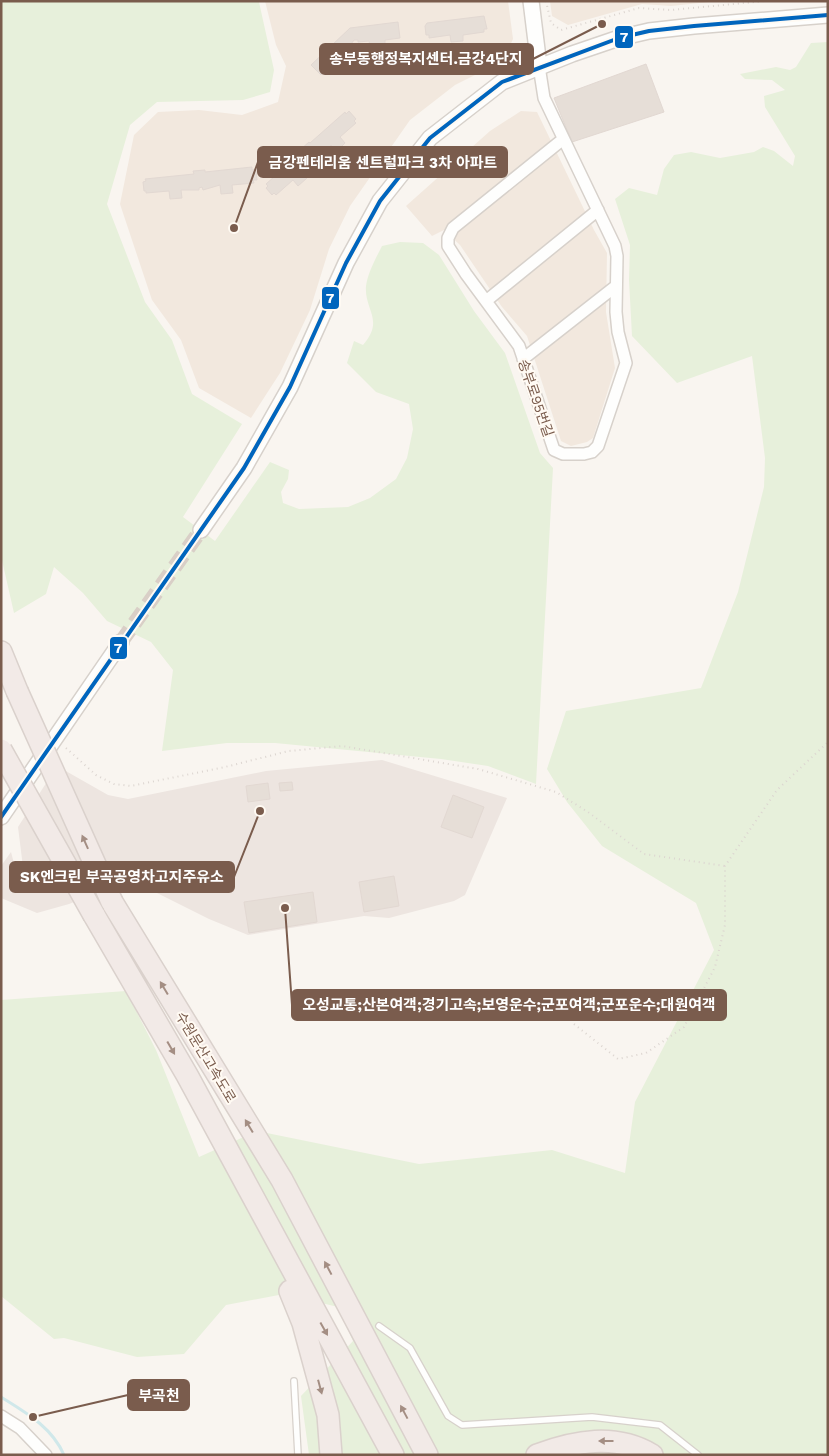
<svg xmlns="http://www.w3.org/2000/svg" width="829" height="1456" font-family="'Work Sans','Noto Sans KR',sans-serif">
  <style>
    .residential { fill: #f2e8de }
    .industrial { fill: #ede5e0 }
    .green { fill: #e7f0db }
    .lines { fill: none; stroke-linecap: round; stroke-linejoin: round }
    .stream { stroke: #d0e8ea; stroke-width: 3 }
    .building { fill: #e6ded7; stroke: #e2d8d2 }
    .tertiary-tunnel { stroke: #d9cfc7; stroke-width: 15; stroke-dasharray: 15 8; stroke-linecap: butt }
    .service-casing { stroke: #d7d1cb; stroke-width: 8 }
    .minor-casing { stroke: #d7d1cb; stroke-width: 14 }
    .tertiary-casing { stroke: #d7d1cb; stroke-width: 18 }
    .motorway-casing { stroke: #dad1cc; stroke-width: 24 }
    .path { stroke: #dcd5d0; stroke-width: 2; stroke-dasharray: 1 4; stroke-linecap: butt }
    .service { stroke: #fefefd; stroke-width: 5.5 }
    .minor { stroke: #fefefd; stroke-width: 11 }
    .tertiary { stroke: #fefefd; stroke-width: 15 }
    .motorway { stroke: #f2eae7; stroke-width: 21 }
    .motorway-bridge-casing { stroke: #dad1cc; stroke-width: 24; stroke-linecap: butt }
    .motorway-bridge { stroke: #f2eae7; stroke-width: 21 }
    .bus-1-casing { stroke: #fffaf3; stroke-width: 8 }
    .bus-1 { stroke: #0065bd; stroke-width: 4 }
    .oneway { fill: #a48e83 }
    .labels { text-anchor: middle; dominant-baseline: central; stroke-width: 4; stroke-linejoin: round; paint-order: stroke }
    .street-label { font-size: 14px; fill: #7a5c4d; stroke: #fffaf3 }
    .leader { fill: none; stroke: #7a5c4d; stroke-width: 2 }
    .callout-dot { fill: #7a5c4d; stroke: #fffaf3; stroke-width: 2 }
    .callout { fill: #7a5c4d; stroke: #7a5c4d; stroke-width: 2 }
    .callout-label { font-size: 15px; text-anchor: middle; font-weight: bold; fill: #fff }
    .line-badge { stroke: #fffaf3; stroke-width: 2 }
    .badge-label { font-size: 14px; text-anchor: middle; font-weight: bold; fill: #fff }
  </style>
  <rect width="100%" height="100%" fill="#f9f5f0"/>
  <path class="residential" d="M265 1H508L513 39 503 61 455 85 410 120 350 206 329 249 310 310 280 373 251 418 199 388 181 340 152 300 120 204 134 135 158 112 199 110 242 115 278 102 286 66 276 45Z
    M550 1H719L671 6 642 4 568 25 552 16Z
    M521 111 537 112 594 230 607 253 606 312 615 368 593 438 587 442 571 446 561 441 527 336 502 307 460 245 444 230 432 236 406 206 490 131Z"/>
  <path class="industrial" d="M382 760 507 798 465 895 454 901 389 918 364 916 248 935 209 919 147 888 125 882 69 904 37 913 1 898V866L11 852 15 867 24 875 18 827 57 766 108 795 128 799 266 771Z"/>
  <path class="green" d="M1 1 259 2 274 70 270 92 243 100 157 102 130 125 107 204 145 302 172 340 192 394 242 424 183 517 215 541 270 462 289 470 288 479 281 492 283 503 299 509 348 507 370 498 396 479 407 458 413 429 409 404 376 392 347 363 354 341 363 345C385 320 364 310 366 286 368 272 376 258 382 246L400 242 423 243 439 255 474 311 505 353 540 453 553 468 536 784 488 766 441 759 275 743H227L162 751 173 670 151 642 107 621 83 593 54 567 46 594 14 613 1 556Z
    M828 42V1455H309L301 1396 353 1341 338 1307 284 1294 226 1305 184 1354 137 1357 64 1338 54 1339 1 1296V1000L126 991 156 1050 199 1157 257 1131 419 1164 552 1150 625 1173 635 1102 714 950 696 903 602 846 567 802 547 769 566 711 701 688 738 592 764 487 765 458 752 356 677 383 632 336 629 280 630 245 615 199 629 188 657 195 664 169 674 155 691 152 720 158 754 152 763 147 774 151 793 166 795 156 765 107 764 96 785 90 772 80 745 79 740 74 776 67 790 70 796 67 811 43Z"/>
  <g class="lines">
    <path class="stream" d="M1 1397C25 1412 52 1427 64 1455"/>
  </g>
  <path class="building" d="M484 16 487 29H484V32L463 35V41L451 42 450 35 429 38V35H426L425 26 427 23Z
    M398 22 400 38 385 40V44L370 46 369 41 358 42V40H354L346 51 351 56 341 66 335 60 321 75 311 65 350 28Z
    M646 64 664 112 572 142 554 98Z
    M349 111 356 119 354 121 356 123 340 137 345 143 336 152 331 145 319 159 317 157 314 160 316 162 301 172 307 178 298 186 293 180 276 195 274 193 272 195 266 188 268 186 266 184 302 152 300 150 309 142 310 143 345 112 346 114Z
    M252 167V170L256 169 257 180H253L254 183 232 185 233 193 221 194 220 185 203 190 202 187 199 188V190H181L182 198 170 199 169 191 146 193V191H144L143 182 146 181 145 179 194 174 193 171 205 170V172Z
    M292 782 293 790 280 791 279 783Z
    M268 783 270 799 248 802 246 786Z
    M453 795 484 807 472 838 441 827Z
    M394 876 399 906 364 912 359 882Z
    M313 892 317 922 249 933 244 902Z"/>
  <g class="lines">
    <path class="tertiary-tunnel" d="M121 642 201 530"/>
    <g class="service-casing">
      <path id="service" d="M379 1326 410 1348 448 1416 462 1425 592 1417 660 1425 698 1455
        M294 1381 298 1455"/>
    </g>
    <g class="minor-casing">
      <path id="minor" d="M539 66 544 98 615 246 617 256 616 312 618 332 626 363 598 446 592 452 584 454H563L554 450 519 346 466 274 448 246V238L453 228 562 140
        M486 301 598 210
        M523 359 616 286
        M1 1416 20 1428 46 1455"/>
    </g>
    <g class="tertiary-casing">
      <path id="tertiary" d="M531 1 539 66
        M201 530 244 468 290 387 346 263 380 201 430 138 502 82 572 54 619 38 649 31 694 26 828 15
        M1 817 121 642"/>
    </g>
    <g class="motorway-casing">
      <path id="motorway" d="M1 652 17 691
        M112 902 282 1180 427 1455
        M94 915 187 1075 393 1455
        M290 1291 303 1323 328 1415 331 1455
        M537 1455C575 1441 615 1433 652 1455"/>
    </g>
    <path class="path" d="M546 1 551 23 561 30 639 8 671 10 765 1
      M66 748 96 775 114 784 131 786 225 767 289 751 342 746 478 769 556 792 588 812 644 854 725 866
      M574 1024 618 1059 646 1053 684 1027 715 967 725 925V866L777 790 828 742"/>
    <use href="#service" class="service"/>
    <use href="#minor" class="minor"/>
    <use href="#tertiary" class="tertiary"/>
    <use href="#motorway" class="motorway"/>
    <g class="motorway-bridge-casing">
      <path id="motorway-bridge" d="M17 691 112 902
        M1 750 94 915"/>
    </g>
    <use href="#motorway-bridge" class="motorway-bridge"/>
    <g class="bus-1-casing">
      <path id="bus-1" d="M1 817 244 468 290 387 346 263 380 201 430 138 502 82 619 38 649 31 694 26 828 15"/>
    </g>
    <use href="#bus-1" class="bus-1"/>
  </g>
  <defs><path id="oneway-solid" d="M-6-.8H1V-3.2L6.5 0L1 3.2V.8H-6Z" transform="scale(1.25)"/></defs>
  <g class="oneway">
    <use href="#oneway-solid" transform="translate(85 842) rotate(-114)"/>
    <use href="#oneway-solid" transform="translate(164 988) rotate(-121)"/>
    <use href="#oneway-solid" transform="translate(171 1048) rotate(60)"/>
    <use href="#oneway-solid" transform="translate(249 1126) rotate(-121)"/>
    <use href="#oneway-solid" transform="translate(328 1268) rotate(-118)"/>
    <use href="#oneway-solid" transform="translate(324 1329) rotate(61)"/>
    <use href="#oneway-solid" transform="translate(320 1387) rotate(75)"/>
    <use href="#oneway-solid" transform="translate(404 1412) rotate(-118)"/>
    <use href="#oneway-solid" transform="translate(606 1441) rotate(180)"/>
  </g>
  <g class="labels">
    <g class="street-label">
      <text transform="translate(536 398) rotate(71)">송부로95번길</text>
      <text transform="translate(206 1057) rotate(59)">수원문산고속도로</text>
    </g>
  </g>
  <path class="leader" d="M602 24L533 59M234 228L258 162M260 811L234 877M285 908L292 1005M33 1417L128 1395"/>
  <g class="callout-dot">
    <circle cx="602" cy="24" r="5"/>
    <circle cx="234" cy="228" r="5"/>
    <circle cx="260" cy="811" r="5"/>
    <circle cx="285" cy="908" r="5"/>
    <circle cx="33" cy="1417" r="5"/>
  </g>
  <g class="callout">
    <rect x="320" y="44" width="213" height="30" rx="5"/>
    <rect x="258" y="147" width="249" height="30" rx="5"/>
    <rect x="10" y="862" width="224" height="30" rx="5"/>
    <rect x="292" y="990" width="434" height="30" rx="5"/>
    <rect x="128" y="1380" width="61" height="30" rx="5"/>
  </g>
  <g class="callout-label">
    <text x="426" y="64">송부동행정복지센터.금강4단지</text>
    <text x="383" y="168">금강펜테리움 센트럴파크 3차 아파트</text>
    <text x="122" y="882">SK엔크린 부곡공영차고지주유소</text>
    <text x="509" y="1010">오성교통;산본여객;경기고속;보영운수;군포여객;군포운수;대원여객</text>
    <text x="159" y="1401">부곡천</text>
  </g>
  <g class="line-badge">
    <rect x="614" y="25" width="20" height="24" rx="5" fill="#0065bd"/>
    <rect x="321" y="286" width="19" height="24" rx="5" fill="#0065bd"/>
    <rect x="109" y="636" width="19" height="24" rx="5" fill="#0065bd"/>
  </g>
  <g class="badge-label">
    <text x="624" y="42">7</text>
    <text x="330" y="303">7</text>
    <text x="118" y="653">7</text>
  </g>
  <rect width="829" height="1456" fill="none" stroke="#7a5c4d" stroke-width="5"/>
</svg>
